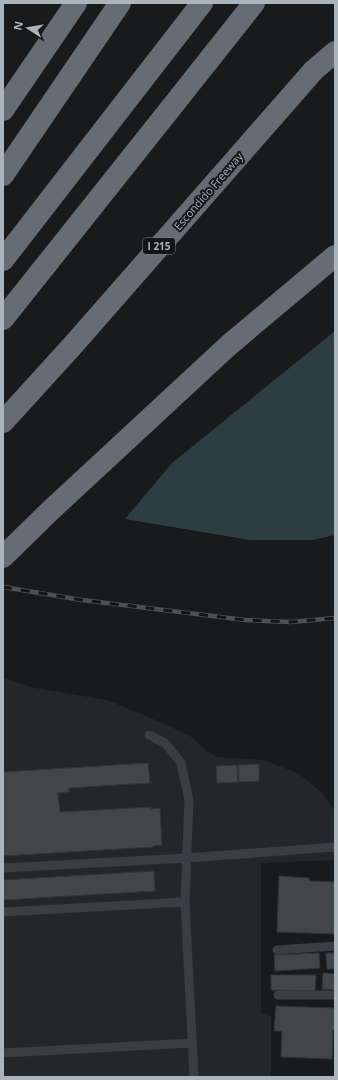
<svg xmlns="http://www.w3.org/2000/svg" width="338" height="1080" font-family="'Open Sans',sans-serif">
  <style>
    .built { fill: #252629 }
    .water { fill: #2d3e42 }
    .building { fill: #434549; stroke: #333438 }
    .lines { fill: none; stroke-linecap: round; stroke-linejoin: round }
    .service { stroke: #3a3d41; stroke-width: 9 }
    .motorway { stroke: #656c73; stroke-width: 22 }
    .rail-casing { stroke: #4d5156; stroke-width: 4.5 }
    .rail { stroke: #141517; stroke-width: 3; stroke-dasharray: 9; stroke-linecap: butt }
    .labels { text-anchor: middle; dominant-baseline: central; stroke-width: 4; stroke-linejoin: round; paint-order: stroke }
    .shield { fill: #141517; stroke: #7d848b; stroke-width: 1 }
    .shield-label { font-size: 10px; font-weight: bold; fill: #aab4bd }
    .street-label { font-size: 11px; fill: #aab4bd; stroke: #141517 }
  </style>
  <rect width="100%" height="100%" fill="#191a1c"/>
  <path class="built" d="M3 678 35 688 107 700 158 721 190 736 207 751 218 757 263 760 298 773 324 795 335 812V860L261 863V1013L271 1017V1077H3Z"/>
  <path class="water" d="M335 331V535L313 540H250L125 519 172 463Z"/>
  <path class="building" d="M148 763 150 783 69 788V792L58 793 60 812 151 807V809L160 808 162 845 153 846V847L3 856V772Z
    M259 764V781L239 782 238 765Z
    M237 765 238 782 217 783 216 766Z
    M154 871 155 891 3 900V880Z
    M279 876 309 878V881L335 882V934L277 932Z
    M319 953 320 968 275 971 274 955Z
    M326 953H335V969H327Z
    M323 973 335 974V990L322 989Z
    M271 975H316L315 991 271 990Z
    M276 1006 335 1008V1030H333L332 1059 281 1057 282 1031H274Z"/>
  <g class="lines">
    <path class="service" d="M149 735 165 743 181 763 189 800 185 902 194 1077
      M3 868 187 858 335 847
      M3 912 185 902
      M277 950 335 946
      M278 995H335
      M3 1053 192 1043"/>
    <path class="motorway" d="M3 110 76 3
      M3 175 120 3
      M3 260 202 3
      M3 319 178 99 254 3
      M3 422 74 344 314 70 335 52
      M3 557 51 510 229 345 335 256"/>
    <g class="rail-casing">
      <path id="rail" d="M3 587 82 600 245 620 291 622 335 618"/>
    </g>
    <use href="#rail" class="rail"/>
  </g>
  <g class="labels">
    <rect class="shield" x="143" y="238" width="32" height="16" rx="3"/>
    <g class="shield-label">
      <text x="159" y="246">I 215</text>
    </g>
    <g class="street-label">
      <text transform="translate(208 191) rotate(-49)">Escondido Freeway</text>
    </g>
  </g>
  <rect width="338" height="1080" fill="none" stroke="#aab4bd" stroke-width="8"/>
  <g transform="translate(28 28) rotate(282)" stroke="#141517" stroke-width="3" paint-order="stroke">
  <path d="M0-3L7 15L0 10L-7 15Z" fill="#aab4bd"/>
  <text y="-6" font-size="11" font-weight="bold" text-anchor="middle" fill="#aab4bd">N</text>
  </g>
</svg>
